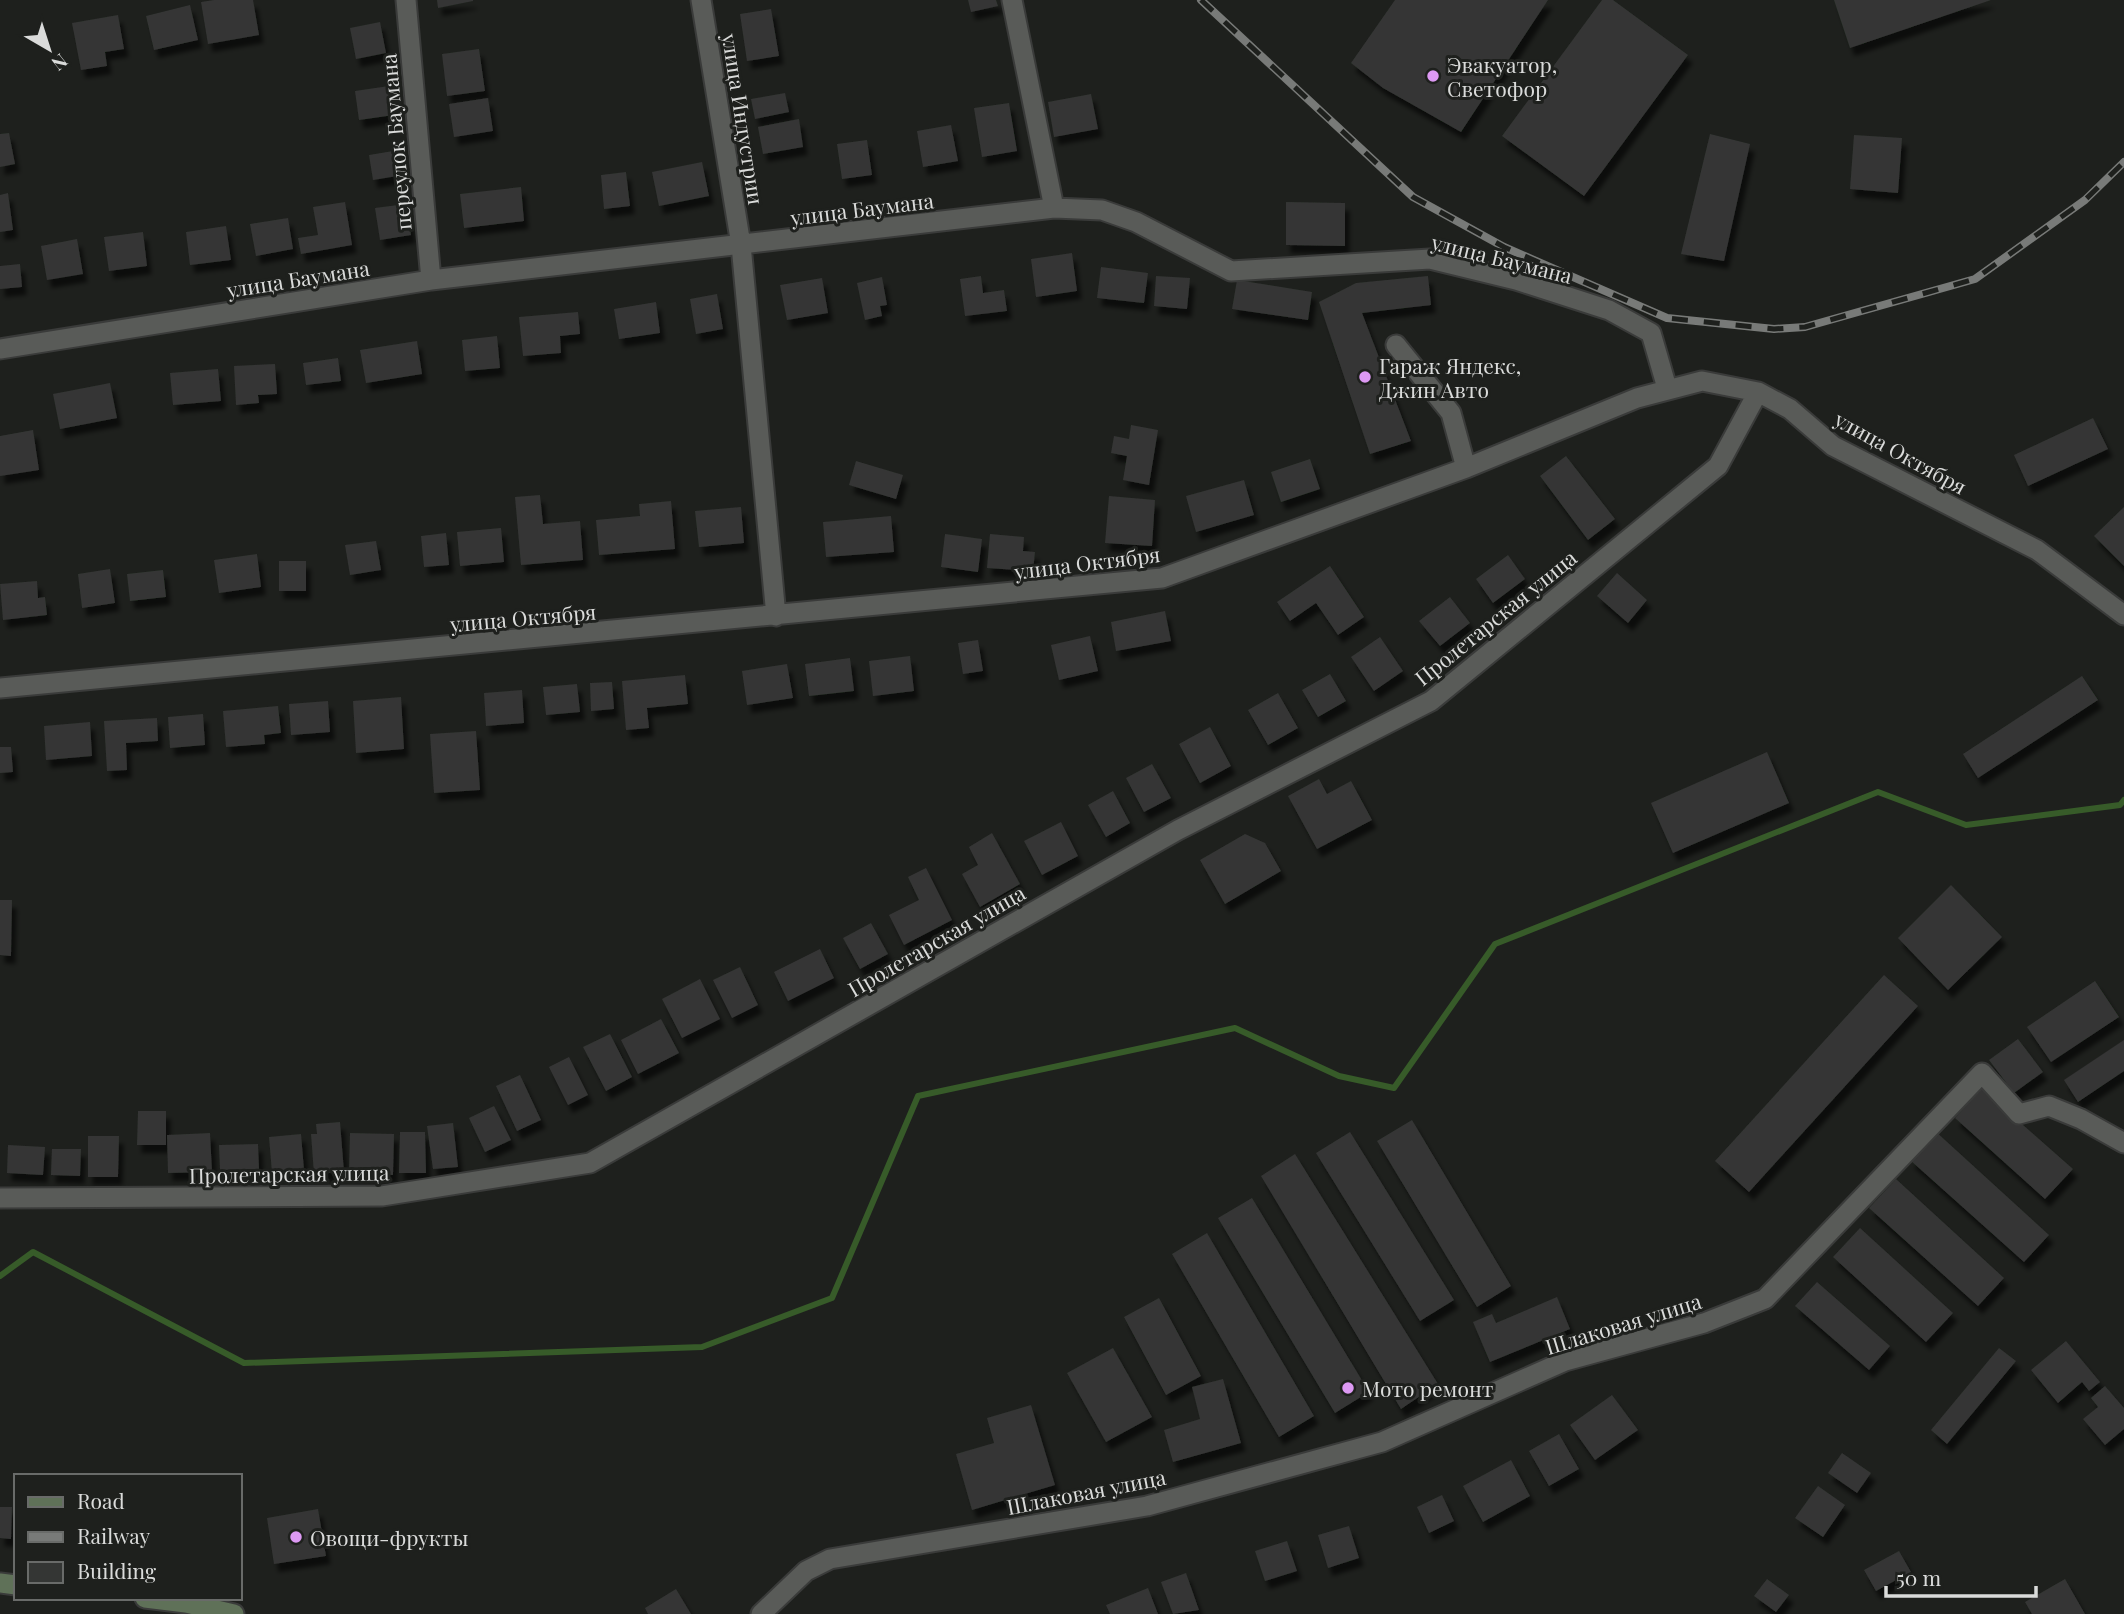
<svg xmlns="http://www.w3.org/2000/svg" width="2124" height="1614" font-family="'Playfair Display',serif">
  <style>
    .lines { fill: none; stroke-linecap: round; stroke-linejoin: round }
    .stream { stroke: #375b29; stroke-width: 6 }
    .building { fill: #343634; filter: url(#shadow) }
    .minor-casing { stroke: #3a3b3a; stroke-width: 23 }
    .secondary-casing { stroke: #3a3b3a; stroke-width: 23 }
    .minor { stroke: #595b58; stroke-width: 19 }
    .secondary { stroke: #5f7158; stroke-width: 19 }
    .rail-casing { stroke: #787a78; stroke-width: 8 }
    .rail { stroke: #1e201d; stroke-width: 5; stroke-dasharray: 16; stroke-linecap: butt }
    .poi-dot { fill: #dd99f3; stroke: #1e201d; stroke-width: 2.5 }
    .labels { text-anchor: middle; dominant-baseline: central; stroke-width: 6; stroke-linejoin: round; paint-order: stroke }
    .poi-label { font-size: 21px; fill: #dadbda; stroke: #1e201d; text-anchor: start }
    .street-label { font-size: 21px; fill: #dadbda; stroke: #1e201d }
  </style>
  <defs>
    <filter id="shadow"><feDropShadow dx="4.5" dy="8" stdDeviation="2" flood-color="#0009"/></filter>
  </defs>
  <rect width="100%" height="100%" fill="#1e201d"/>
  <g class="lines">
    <path class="stream" d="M0 1276 33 1252 244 1363 702 1347 832 1298 918 1096 1235 1028 1339 1076 1394 1088 1495 944 1878 792 1966 825 2120 805 2124 800"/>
  </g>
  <path class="building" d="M214 0H253L259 35 208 44 201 2Z
    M437 0H473V1L438 8Z
    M968 0H996L998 6 971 12Z
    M1395 0H1548L1461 132 1383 88 1351 63Z
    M1602 0H1613L1688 55 1584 196 1502 136Z
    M1834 0H1991L1850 48Z
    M190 5 198 40 154 50 146 16Z
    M771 9 779 56 747 61 740 14Z
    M118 15 124 49 105 52 107 66 81 70 72 23Z
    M380 22 386 53 356 59 350 28Z
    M479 49 485 91 447 96 442 54Z
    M389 86 394 115 359 120 355 91Z
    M785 93 789 112 755 119 751 99Z
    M1091 94 1098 129 1054 137 1048 102Z
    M488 98 493 131 454 137 449 104Z
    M1009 103 1017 151 982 157 974 108Z
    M799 119 803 147 763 154 758 127Z
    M951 125 958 161 923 167 917 131Z
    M9 133 15 164 0 167V134Z
    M1710 134 1750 144 1724 261 1681 254Z
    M1854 135 1902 138 1898 193 1850 189Z
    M867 140 872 175 842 179 837 144Z
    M399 150 403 175 373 180 369 155Z
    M702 162 709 196 659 206 652 172Z
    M626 172 630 206 604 209 601 175Z
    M521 187 524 221 464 228 460 194Z
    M8 193 13 230 0 232V195Z
    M345 202 352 245 301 254 298 238 318 235 313 207Z
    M1286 202 1345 203V246L1286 245Z
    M406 204 411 235 380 240 375 208Z
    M288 218 293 249 256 256 250 224Z
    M226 226 231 260 190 265 186 232Z
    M143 232 147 266 109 271 104 237Z
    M77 239 83 274 47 280 41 246Z
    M1072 253 1077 291 1036 297 1031 259Z
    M20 264 22 287 0 289V266Z
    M1101 267 1148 273 1144 303 1097 298Z
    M981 276 983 293 1004 290 1007 311 965 316 960 279Z
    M1156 276 1190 278 1187 309 1154 306Z
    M1428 276 1431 305 1362 313 1411 441 1370 454 1319 302 1356 283Z
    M882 277 887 305 880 306 882 316 865 320 857 283Z
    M822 278 828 313 787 320 780 285Z
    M1237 280 1312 292 1308 320 1232 309Z
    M717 294 723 329 696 334 690 299Z
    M656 302 660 333 619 339 614 309Z
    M578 312 580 334 560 336 561 353 523 356 519 317Z
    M497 336 500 368 465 371 462 340Z
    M417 341 422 374 366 383 360 350Z
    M338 358 341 381 306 385 303 363Z
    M275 364 277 394 258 395 259 403 236 405 234 366Z
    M218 369 221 401 173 405 170 373Z
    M110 383 117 418 60 429 53 394Z
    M2093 418 2108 449 2028 486 2014 455Z
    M1131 425 1158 430 1149 485 1123 480 1127 456 1111 453 1114 436 1129 439Z
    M33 430 39 470 0 476V436Z
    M1566 456 1615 519 1588 540 1540 476Z
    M1310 459 1320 489 1281 502 1271 472Z
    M856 461 903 475 896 499 849 485Z
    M1244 480 1254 515 1196 532 1186 496Z
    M540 495 543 524 580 521 583 560 521 565 515 497Z
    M1109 496 1155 500 1152 546 1105 543Z
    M671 501 675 549 599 555 596 520 640 516 639 504Z
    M741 507 744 543 699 547 695 511Z
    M2124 507V566L2094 536Z
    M891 516 894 552 826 557 823 522Z
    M501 528 504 562 460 566 457 532Z
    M446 533 449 565 424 567 421 536Z
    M945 534 982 539 978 572 941 567Z
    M990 534 1024 537 1023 551 1035 552 1033 571 987 568Z
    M376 541 381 570 350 575 345 545Z
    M257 554 261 587 219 593 214 560Z
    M1508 555 1525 579 1493 603 1476 579Z
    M279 561H306V591H279Z
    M1330 566 1364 617 1338 635 1316 603 1290 621 1277 602Z
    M110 569 115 603 82 608 78 574Z
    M163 570 166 597 130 601 127 574Z
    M1617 573 1647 600 1628 623 1597 596Z
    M37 581 38 598 45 597 47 615 3 620 0 584Z
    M1450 597 1470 623 1440 646 1419 621Z
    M1165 611 1171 641 1116 651 1111 622Z
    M1090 636 1098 671 1059 680 1051 645Z
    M1380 637 1403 671 1374 691 1351 657Z
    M978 640 983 671 963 674 958 643Z
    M910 656 914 691 873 696 869 661Z
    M850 658 854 691 809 696 805 664Z
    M787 664 793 698 747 705 742 671Z
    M1330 674 1346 701 1318 717 1302 690Z
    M685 675 688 704 647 708 649 728 626 730 622 681Z
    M2082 676 2098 700 1978 778 1963 754Z
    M612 682 614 709 591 711 590 683Z
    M577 684 580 712 546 715 543 687Z
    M522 690 524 723 486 726 484 693Z
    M1278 693 1298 728 1268 745 1248 710Z
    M401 697 404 749 356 753 353 701Z
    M328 701 330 732 291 735 289 704Z
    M278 706 281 733 264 735 265 744 226 747 223 711Z
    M203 714 205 745 170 748 168 717Z
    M157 718 158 741 126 743 127 770 107 771 104 721Z
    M90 722 92 756 46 760 44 726Z
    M1210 727 1231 766 1200 783 1179 744Z
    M476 731 480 790 434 793 430 734Z
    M0 747H11L13 772 0 773Z
    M1767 752 1789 803 1673 853 1651 803Z
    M1152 764 1171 798 1144 812 1126 778Z
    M1319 779 1327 794 1351 781 1372 820 1317 849 1288 796Z
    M1113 791 1130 823 1106 837 1088 805Z
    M1061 822 1078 856 1042 875 1024 841Z
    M992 833 1020 884 980 907 962 874 978 865 969 847Z
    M1245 834 1265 843 1281 871 1225 904 1200 860Z
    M926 868 952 920 904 945 889 915 919 900 908 877Z
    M1951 885 2002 937 1948 990 1898 938Z
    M0 900H12L11 956 0 955Z
    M871 923 888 954 860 969 843 938Z
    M820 949 834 978 788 1001 774 972Z
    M740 967 758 1005 732 1018 713 980Z
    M1884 975 1918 1006 1749 1192 1715 1161Z
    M700 979 720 1019 682 1038 662 999Z
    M2095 981 2119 1017 2051 1062 2027 1027Z
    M661 1019 679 1053 638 1074 621 1040Z
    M610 1034 632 1077 606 1091 583 1047Z
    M2018 1039 2043 1072 2014 1093 1989 1060Z
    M2124 1040V1071L2078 1102 2064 1080Z
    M569 1057 588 1095 568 1105 549 1067Z
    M520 1075 541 1120 517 1131 496 1086Z
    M1981 1088 2073 1169 2045 1199 1955 1118Z
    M494 1106 511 1140 485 1152 469 1118Z
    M138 1111H166V1145H137Z
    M1412 1120 1511 1286 1477 1307 1377 1141Z
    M340 1122 344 1172 314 1174 311 1134H317L316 1124Z
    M453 1123 458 1167 433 1169 427 1126Z
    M1934 1130 2049 1235 2024 1262 1910 1160Z
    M400 1132H425L426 1173H399Z
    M1350 1132 1454 1300 1420 1321 1316 1153Z
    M210 1133 212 1172 168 1173 167 1135Z
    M350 1133 394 1134 393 1175 349 1173Z
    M301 1134 304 1170 272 1173 269 1137Z
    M88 1136H119L118 1177H88Z
    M258 1144 259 1169 220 1170 219 1145Z
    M8 1145 45 1147 43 1175 7 1173Z
    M52 1149H81L80 1176 51 1175Z
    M1295 1154 1438 1384 1401 1409 1261 1176Z
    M1896 1179 2004 1278 1978 1306 1869 1208Z
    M1252 1198 1369 1392 1335 1413 1218 1218Z
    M1860 1228 1953 1313 1926 1342 1833 1257Z
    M1207 1233 1314 1416 1279 1437 1172 1254Z
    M1817 1282 1890 1346 1869 1370 1795 1306Z
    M1557 1297 1570 1329 1490 1362 1473 1322 1492 1314 1496 1323Z
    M1159 1298 1201 1376 1166 1395 1124 1317Z
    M2066 1341 2100 1382 2089 1391 2082 1382 2058 1403 2031 1370Z
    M1113 1348 1152 1417 1106 1442 1067 1373Z
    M1999 1348 2016 1361 1947 1444 1931 1430Z
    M1223 1379 1241 1443 1173 1462 1164 1430 1200 1419 1192 1387Z
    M2105 1386 2124 1408V1429L2105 1445 2083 1419 2098 1407 2091 1398Z
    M1612 1395 1638 1430 1595 1460 1570 1425Z
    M1031 1405 1055 1485 972 1510 956 1454 994 1443 987 1418Z
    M1559 1434 1579 1469 1549 1486 1529 1451Z
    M1842 1453 1871 1473 1857 1493 1828 1473Z
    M1511 1460 1530 1496 1483 1522 1463 1486Z
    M1818 1486 1845 1505 1823 1537 1795 1518Z
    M1442 1495 1454 1521 1429 1533 1417 1507Z
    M0 1507H12L11 1539 0 1538Z
    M318 1509 326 1556 274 1564 267 1518Z
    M1349 1526 1359 1558 1328 1568 1318 1535Z
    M1287 1541 1297 1571 1265 1581 1255 1551Z
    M1899 1551 1911 1572 1876 1591 1864 1570Z
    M1186 1573 1199 1610 1173 1614 1161 1582Z
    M1767 1579 1789 1595 1776 1612 1754 1596Z
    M2065 1579 2085 1614H2032L2025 1602Z
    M1148 1588 1158 1614H1110L1106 1605Z
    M676 1589 691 1614H648L645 1608Z"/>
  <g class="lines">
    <g class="minor-casing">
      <path id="minor" d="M406 0 431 280
        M701 0 741 245 776 616
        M1012 0 1054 208
        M1396 345 1451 413 1466 468
        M0 349 431 280 1054 208 1102 210 1136 222 1231 271 1430 259 1516 280 1609 310 1651 333 1667 388
        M0 688 1162 578 1466 468 1637 398 1702 381 1758 392 1790 409 1833 446 2037 550 2124 615
        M0 1198 382 1196 590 1163 1178 830 1431 701 1718 466 1758 392
        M761 1614 806 1571 830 1559 1147 1506 1382 1442 1565 1361 1704 1323 1765 1299 1982 1073 2019 1114 2049 1106 2081 1119 2124 1143"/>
    </g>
    <g class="secondary-casing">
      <path id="secondary" d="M0 1583 16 1585
        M145 1598 186 1603 234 1614"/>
    </g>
    <use href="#minor" class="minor"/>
    <use href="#secondary" class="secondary"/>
    <g class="rail-casing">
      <path id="rail" d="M1201 0 1413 197 1504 247 1667 318 1774 329 1805 327 1975 279 2085 200 2124 162"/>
    </g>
    <use href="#rail" class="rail"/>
  </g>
  <g class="poi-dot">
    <circle cx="1433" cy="76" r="7"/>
    <circle cx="1365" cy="377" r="7"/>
    <circle cx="1348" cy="1388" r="7"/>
    <circle cx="296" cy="1537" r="7"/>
  </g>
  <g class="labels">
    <g class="poi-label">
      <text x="1447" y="64">Эвакуатор,<tspan x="1447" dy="24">Светофор</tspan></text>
      <text x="1379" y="365">Гараж Яндекс,<tspan x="1379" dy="24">Джин Авто</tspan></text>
      <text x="1362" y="1388">Мото ремонт</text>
      <text x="310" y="1537">Овощи-фрукты</text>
    </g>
    <g class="street-label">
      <text transform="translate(744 119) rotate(81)">улица Индустрии</text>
      <text transform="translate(395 142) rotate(-95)">переулок Баумана</text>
      <text transform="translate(862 208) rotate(-7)">улица Баумана</text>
      <text transform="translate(1502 258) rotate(14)">улица Баумана</text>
      <text transform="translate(298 278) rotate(-9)">улица Баумана</text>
      <text transform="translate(1901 452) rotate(29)">улица Октября</text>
      <text transform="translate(1087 562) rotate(-7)">улица Октября</text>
      <text transform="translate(523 617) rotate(-5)">улица Октября</text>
      <text transform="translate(1495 617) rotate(-39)">Пролетарская улица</text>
      <text transform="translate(936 940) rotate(-30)">Пролетарская улица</text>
      <text transform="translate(289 1173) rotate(-1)">Пролетарская улица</text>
      <text transform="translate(1623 1323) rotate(-17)">Шлаковая улица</text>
      <text transform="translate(1086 1491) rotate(-11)">Шлаковая улица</text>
    </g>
  </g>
  <rect x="14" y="1474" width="228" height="126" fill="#1e201d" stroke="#696b69" stroke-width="2"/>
  <rect x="28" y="1497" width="35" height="10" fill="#5f7158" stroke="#696b69" stroke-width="2"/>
  <text x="77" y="1509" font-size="21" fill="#dadbda">Road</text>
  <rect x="28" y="1532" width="35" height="10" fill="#787a78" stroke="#696b69" stroke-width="2"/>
  <text x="77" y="1544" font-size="21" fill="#dadbda">Railway</text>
  <rect x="28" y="1562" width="35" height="21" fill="#343634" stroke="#696b69" stroke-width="2"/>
  <text x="77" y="1579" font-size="21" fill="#dadbda">Building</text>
  <g transform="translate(49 49) rotate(141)" stroke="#1e201d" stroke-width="5" paint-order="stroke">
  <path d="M0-5L12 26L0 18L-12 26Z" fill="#dadbda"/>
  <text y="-10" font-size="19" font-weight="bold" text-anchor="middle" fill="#dadbda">N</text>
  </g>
  <path d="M1886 1586v10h150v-10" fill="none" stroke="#dadbda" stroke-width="3.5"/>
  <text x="1896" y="1586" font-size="21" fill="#dadbda" stroke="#1e201d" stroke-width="5" paint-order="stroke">50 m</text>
</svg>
